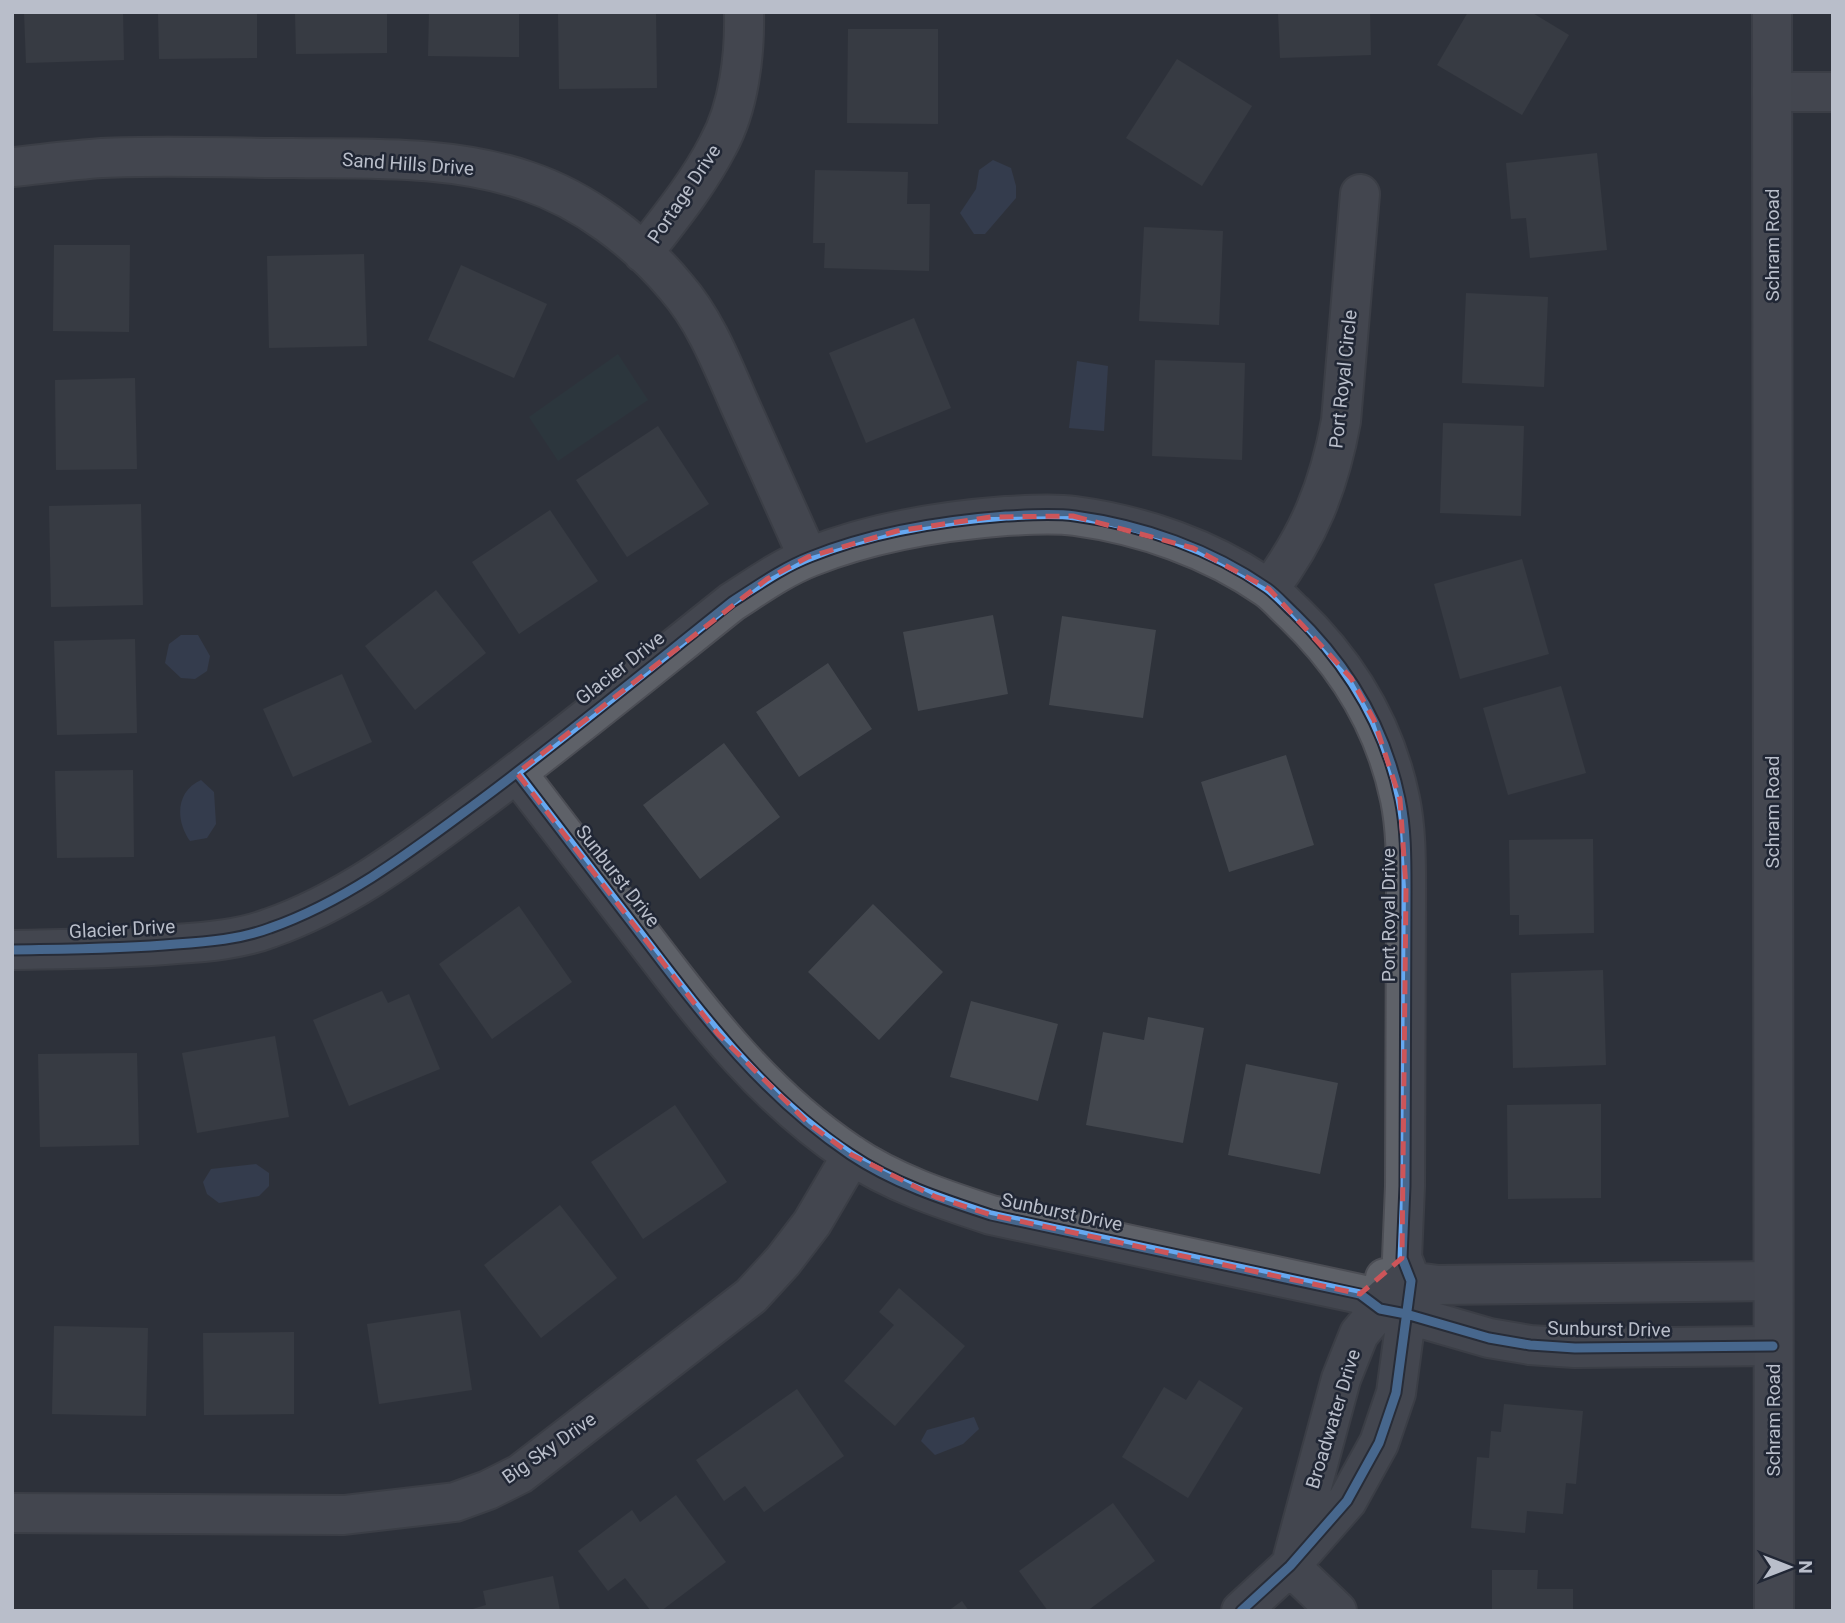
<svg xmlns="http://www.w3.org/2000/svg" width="1845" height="1623" font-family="Roboto,sans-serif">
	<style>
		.green { fill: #2b3c41 }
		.water { fill: #3d4964 }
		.building { fill: #43474e }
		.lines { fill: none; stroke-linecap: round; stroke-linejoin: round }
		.minor-casing { stroke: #4c4e55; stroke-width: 42 }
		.major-casing { stroke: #4c4f57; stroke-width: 42 }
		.minor { stroke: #5e6168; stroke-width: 38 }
		.major { stroke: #60636a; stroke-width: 38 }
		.cycleway-casing { stroke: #212735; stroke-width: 13 }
		.cycleway { stroke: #66a8f1; stroke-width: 9 }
		.marked { fill: none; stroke: #cd5559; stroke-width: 5; stroke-dasharray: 14 9; stroke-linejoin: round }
		.labels { text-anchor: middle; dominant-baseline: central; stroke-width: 5; stroke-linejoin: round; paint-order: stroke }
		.street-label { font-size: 19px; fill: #b9beca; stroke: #212735 }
	</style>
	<rect width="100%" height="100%" fill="#2e323a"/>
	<path class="green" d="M618,354L648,400L558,461L529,417Z"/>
	<path class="water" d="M993,160L1011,168L1016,186V198L985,234H974L960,213L976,189L979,170Z
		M1077,361L1108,366L1104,431L1069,428Z
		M181,635H198L210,656L207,671L195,679L181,678L165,663L169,644Z
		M201,780L214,792L216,824L207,838L190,841C175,820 176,791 201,780Z
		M256,1164L269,1173V1186L259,1196L219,1203L207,1194L203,1182L211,1169Z
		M974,1417L979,1429L963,1444L935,1455L921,1441L927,1430Z"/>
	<path class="building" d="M24,12H123L124,60L26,63Z
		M158,12H257V58L159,59Z
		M295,12H387V53L296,54Z
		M429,12H519V57L428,56Z
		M558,12H656L657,88L559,89Z
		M1278,12H1370L1371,55L1280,58Z
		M1468,12H1531L1569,35L1522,115L1437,65Z
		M848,29H938V124L847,123Z
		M1177,59L1252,106L1202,186L1126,138Z
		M1597,153L1607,250L1530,258L1526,218L1511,219L1506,163Z
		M815,170L908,172L907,204H930L929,271L824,268L825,243H813Z
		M1144,227L1223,231L1219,325L1139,321Z
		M54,245H130L129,332L53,331Z
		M364,254L367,346L269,348L267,256Z
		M461,265L547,304L514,378L428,340Z
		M1466,293L1548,297L1544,387L1462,383Z
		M914,318L951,408L866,443L829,353Z
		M1155,360L1245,363L1242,460L1152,456Z
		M135,378L137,469L56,470L55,380Z
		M1443,423L1524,426L1521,516L1440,513Z
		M658,426L709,504L627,557L576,480Z
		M141,504L143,605L51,607L49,506Z
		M550,510L598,581L519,634L472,562Z
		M1522,559L1549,654L1460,679L1434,584Z
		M436,590L486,653L415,710L365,646Z
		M993,615L1008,694L918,711L903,632Z
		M1062,616L1156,630L1143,718L1049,705Z
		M135,639L137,733L57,735L54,641Z
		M828,663L872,729L799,777L756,712Z
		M342,674L372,742L293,777L263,709Z
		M1561,686L1586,773L1508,795L1483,708Z
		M724,743L780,817L700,879L643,805Z
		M1286,755L1314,845L1229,872L1201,782Z
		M133,770L134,857L57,858L55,771Z
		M1593,839L1594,933L1519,935V915H1510L1509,840Z
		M873,904L943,972L879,1040L808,972Z
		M519,906L572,982L492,1039L439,964Z
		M1603,970L1606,1065L1513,1068L1511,973Z
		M382,991L388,1003L409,994L440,1069L349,1106L313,1020Z
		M971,1001L1058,1024L1038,1101L950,1077Z
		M1148,1017L1204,1028L1183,1143L1086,1125L1103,1032L1144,1040Z
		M275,1036L289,1117L197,1133L182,1053Z
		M137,1053L139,1145L40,1147L38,1054Z
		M1246,1064L1338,1083L1320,1174L1228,1155Z
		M1601,1104V1198L1508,1199L1507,1105Z
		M675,1105L727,1182L643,1239L591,1162Z
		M560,1205L617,1278L541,1338L484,1265Z
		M899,1288L965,1346L895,1426L844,1381L894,1325L879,1312Z
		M460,1310L472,1390L379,1404L367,1324Z
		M54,1326L148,1328L146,1416L52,1414Z
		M294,1332V1414L204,1415L203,1333Z
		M1199,1380L1243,1408L1188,1498L1122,1457L1164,1387L1186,1400Z
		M797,1389L844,1456L764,1512L745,1486L724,1501L696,1460Z
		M1504,1404L1583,1411L1576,1484L1566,1483L1563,1514L1527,1511L1525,1533L1471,1528L1477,1457L1489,1458L1491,1431L1501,1432Z
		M676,1495L726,1562L661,1611H651L625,1578L608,1591L578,1551L632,1510L640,1522Z
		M1113,1503L1155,1561L1087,1611H1048L1019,1571Z
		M1492,1570H1538L1537,1589H1573V1611H1492Z
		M553,1576L560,1611H466L486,1605L483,1591Z
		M962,1601L969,1611H948Z"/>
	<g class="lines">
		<g class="minor-casing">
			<path id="minor" d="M1772,92H1833
				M12,167C42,164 72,160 102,158C165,155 229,158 292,158C370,159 452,155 527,181C584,200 638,241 676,287C705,320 722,364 739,403C762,454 785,506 808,557
				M643,253C670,218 698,184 718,145C739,107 745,55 744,12
				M1269,589C1309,536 1329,486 1341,421L1360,194
				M517,773C560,829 603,885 646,941C707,1021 765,1097 850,1154C893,1183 942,1199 991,1215L1360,1294L1380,1309L1406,1314L1489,1338L1530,1345L1575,1348L1773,1346
				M12,950C67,949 122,949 176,944C208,942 241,939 270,928C347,901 413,850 478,802C564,738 648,669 732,602C757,586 782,568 810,557C872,532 940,521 1006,516C1029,515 1052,513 1075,516C1142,525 1211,549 1267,588C1277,595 1285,605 1294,613C1347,664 1385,726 1400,799C1406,828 1406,858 1406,888L1405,1186L1402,1258L1411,1281L1396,1393L1379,1443L1347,1501L1290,1566L1241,1611
				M1385,1278L1438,1285L1772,1281
				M12,1513L344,1515L455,1502L488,1490L520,1474L751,1296L783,1261L812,1223L852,1155
				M1293,1557L1341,1379L1359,1334L1380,1309L1383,1284
				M1290,1566L1337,1611"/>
		</g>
		<g class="major-casing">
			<path id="major" d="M1772,12L1774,1611"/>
		</g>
		<use href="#minor" class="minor"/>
		<use href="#major" class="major"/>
		<g class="cycleway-casing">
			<path id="cycleway" d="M517,773C560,829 603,885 646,941C707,1021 765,1097 850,1154C893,1183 942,1199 991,1215L1360,1294L1380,1309L1406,1314L1489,1338L1530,1345L1575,1348L1773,1346
				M12,950C67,949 122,949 176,944C208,942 241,939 270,928C347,901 413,850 478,802C564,738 648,669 732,602C757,586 782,568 810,557C872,532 940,521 1006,516C1029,515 1052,513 1075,516C1142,525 1211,549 1267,588C1277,595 1285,605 1294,613C1347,664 1385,726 1400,799C1406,828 1406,858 1406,888L1405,1186L1402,1258L1411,1281L1396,1393L1379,1443L1347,1501L1290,1566L1241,1611"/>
		</g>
		<use href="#cycleway" class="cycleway"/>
	</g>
	<path d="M0 0H1845V1623H0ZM1073,516L1193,548L1269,589L1351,678L1374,720L1400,799L1406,888L1402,1258L1360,1294L991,1215L936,1197L852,1155L809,1124L718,1034L517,773L767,579L808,557L897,531L991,517Z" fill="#2e323a" fill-opacity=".55" fill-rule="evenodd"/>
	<path class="marked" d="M1073,516L1193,548L1269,589L1351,678L1374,720L1400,799L1406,888L1402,1258L1360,1294L991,1215L936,1197L852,1155L809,1124L718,1034L517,773L767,579L808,557L897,531L991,517Z"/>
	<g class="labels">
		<g class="street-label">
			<text transform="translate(408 164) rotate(4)">Sand Hills Drive</text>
			<text transform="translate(684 194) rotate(-56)">Portage Drive</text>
			<text transform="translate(1772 245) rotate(-90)">Schram Road</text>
			<text transform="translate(1343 379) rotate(-84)">Port Royal Circle</text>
			<text transform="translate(620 668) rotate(-38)">Glacier Drive</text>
			<text transform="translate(1772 812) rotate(-90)">Schram Road</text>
			<text transform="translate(618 876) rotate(52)">Sunburst Drive</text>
			<text transform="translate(1388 915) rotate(-90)">Port Royal Drive</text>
			<text transform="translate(122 929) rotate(-3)">Glacier Drive</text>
			<text transform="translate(1062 1212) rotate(12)">Sunburst Drive</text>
			<text transform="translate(1609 1329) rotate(1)">Sunburst Drive</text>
			<text transform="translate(1333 1419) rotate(-73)">Broadwater Drive</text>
			<text transform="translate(1773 1420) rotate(-90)">Schram Road</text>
			<text transform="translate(549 1448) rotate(-35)">Big Sky Drive</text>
		</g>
	</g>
	<rect width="1845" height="1623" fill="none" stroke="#b9beca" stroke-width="28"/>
	<g transform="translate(1789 1567) rotate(90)" stroke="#212735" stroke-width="5" paint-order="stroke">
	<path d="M0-5L12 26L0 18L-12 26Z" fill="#b9beca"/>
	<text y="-10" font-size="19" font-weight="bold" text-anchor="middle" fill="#b9beca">N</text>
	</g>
</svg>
